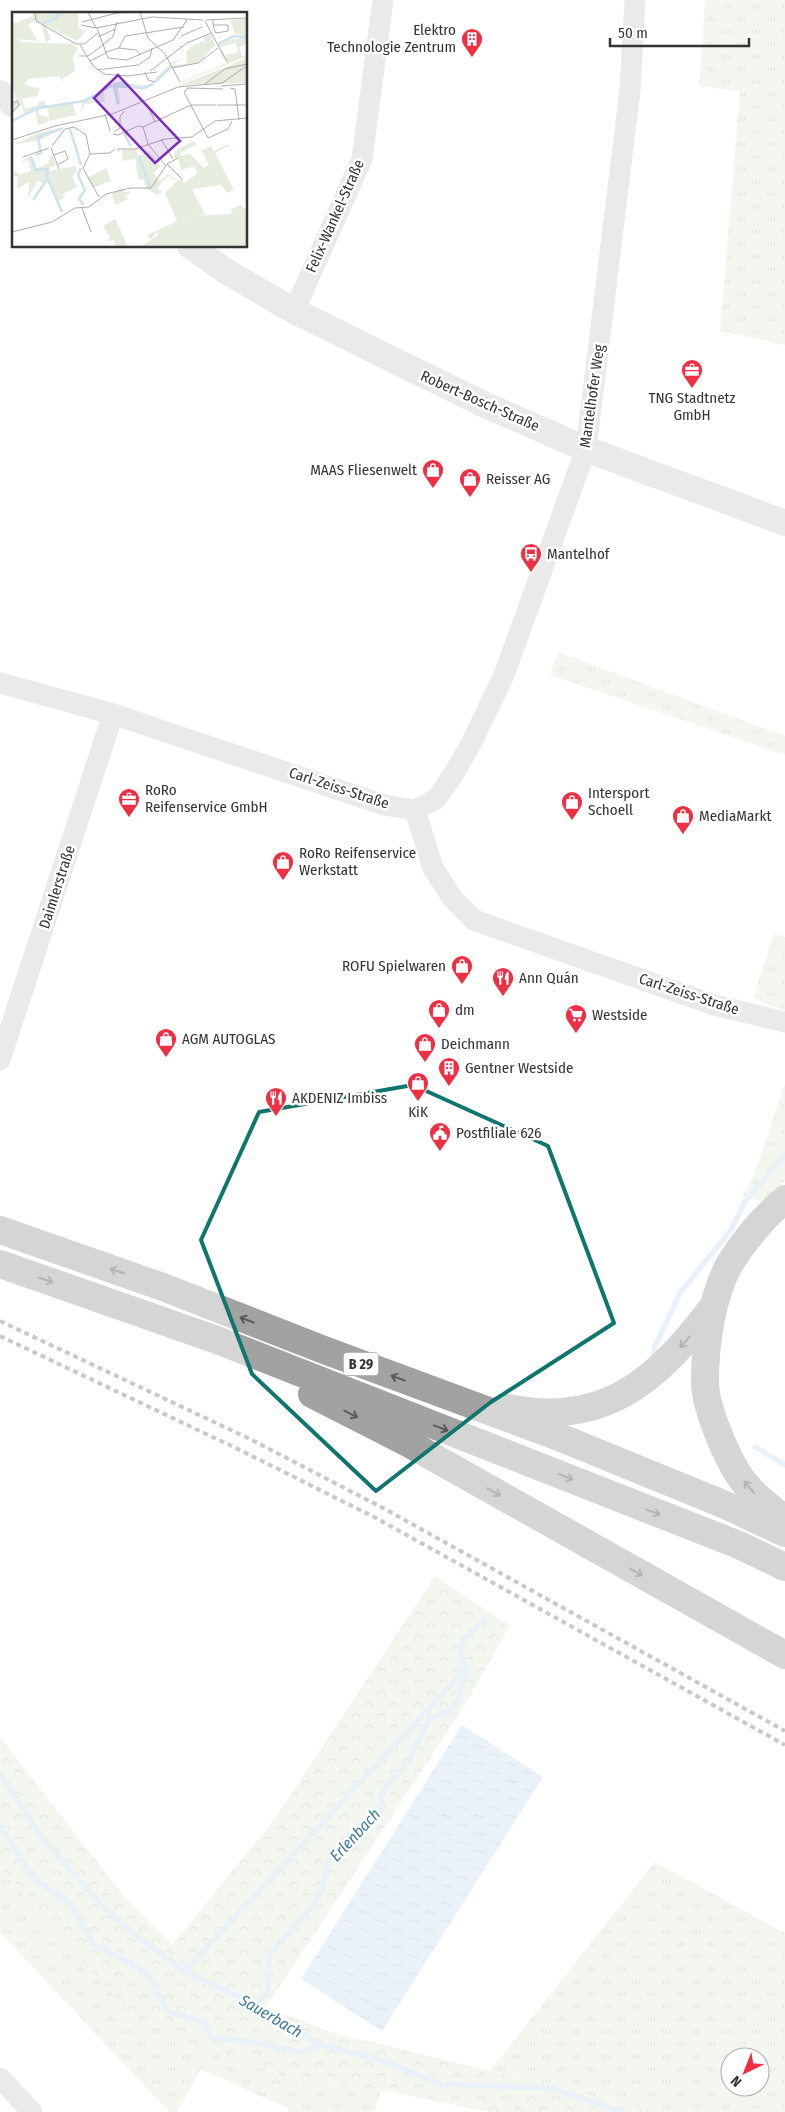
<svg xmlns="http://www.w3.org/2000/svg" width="785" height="2112" font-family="'Fira Sans Condensed',sans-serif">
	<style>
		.grass { fill: url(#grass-tufts); fill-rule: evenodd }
		.forest { fill: url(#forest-crowns) }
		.water { fill: url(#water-ripples) }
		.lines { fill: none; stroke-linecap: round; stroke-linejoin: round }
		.stream { stroke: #cde3ef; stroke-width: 5.5 }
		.minor { stroke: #d0d0d0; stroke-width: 21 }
		.tertiary { stroke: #d0d0d0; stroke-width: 26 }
		.trunk { stroke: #a2a2a2; stroke-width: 28 }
		.rail { stroke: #888; stroke-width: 4; stroke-dasharray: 5 4; stroke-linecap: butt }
		.oneway { stroke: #5a5a5a }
		.marked { fill: none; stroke: #0f766e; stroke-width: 4; stroke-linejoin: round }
		.labels { text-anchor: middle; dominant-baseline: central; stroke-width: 5; stroke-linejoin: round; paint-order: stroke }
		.shield { fill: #fff; stroke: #707070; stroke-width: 1 }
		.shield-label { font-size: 14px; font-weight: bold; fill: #333 }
		.poi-label { font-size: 15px; fill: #333; stroke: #fff; text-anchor: start }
		.street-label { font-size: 15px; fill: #333; stroke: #fff }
		.water-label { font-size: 16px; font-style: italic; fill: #3a799b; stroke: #fff }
		.inset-river { fill: none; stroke: #cde3ef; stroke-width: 2.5 }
		.inset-road { fill: none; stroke: #adadad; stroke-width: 1 }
		.view { fill: #7b2cbf; fill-opacity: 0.15; stroke: #7b2cbf; stroke-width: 2.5 }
		.inset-edge { fill: none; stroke: #333; stroke-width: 2.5 }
	</style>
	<defs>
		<pattern id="grass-tufts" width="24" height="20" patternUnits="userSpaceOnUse" patternTransform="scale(1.25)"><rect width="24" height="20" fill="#e6ecde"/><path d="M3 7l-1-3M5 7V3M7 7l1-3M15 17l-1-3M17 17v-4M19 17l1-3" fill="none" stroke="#c6cbbf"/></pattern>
		<pattern id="forest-crowns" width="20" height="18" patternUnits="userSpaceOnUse" patternTransform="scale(1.25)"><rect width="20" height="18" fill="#e6ecde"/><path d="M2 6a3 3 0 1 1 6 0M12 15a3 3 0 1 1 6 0" fill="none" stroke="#c6cbbf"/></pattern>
		<pattern id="water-ripples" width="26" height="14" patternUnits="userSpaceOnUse" patternTransform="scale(1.25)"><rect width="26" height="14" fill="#cde3ef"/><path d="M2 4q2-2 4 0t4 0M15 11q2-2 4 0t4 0" fill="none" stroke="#b0c3cd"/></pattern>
	</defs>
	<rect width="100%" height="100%" fill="#fff"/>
	<path class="grass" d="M705,0H785V345L720,331L740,91L699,86Z
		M558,652L785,736V755L550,675Z
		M774,934L785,937V1011L753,998Z
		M785,1084V1181L761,1201L742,1196L753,1178Z
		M655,1862L785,1933V2112H660L490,2071ZM730,2057H760V2087H730Z
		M0,1867L46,1923L297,2081L381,2090L375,2112H289V2109L201,2069L177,2112H169L0,1932Z"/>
	<path class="forest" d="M435,1576L510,1626L462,1710L266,2007L334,2033L659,2112H489L381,2090L297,2081L142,2026L46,1923L0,1867V1737L122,1894L172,1945L274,1820Z"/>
	<path class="water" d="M462,1725L543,1777L382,2031L301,1979Z"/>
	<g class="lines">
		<path class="stream" d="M652,1361L655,1346L680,1293L731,1230L744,1203L785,1155
			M755,1447L785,1465
			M0,1773L43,1839L106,1910L141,1939L185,1971L252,2003L321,2045L378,2059L441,2084L551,2088L622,2112
			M0,1826L33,1878L71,1904L93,1944L146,1972L169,2012L205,2022L211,2038L241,2040L301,2052L321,2045
			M185,1971L464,1671
			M252,2003L261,2000L268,1993L269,1955L313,1906L322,1889L329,1861L358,1827L382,1810L381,1797L386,1787L408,1762L428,1721L439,1714L450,1712L459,1699L466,1669L460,1652L464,1638L484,1621"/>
		<path class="minor" d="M294,311L362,159L383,0
			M0,683L113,714L384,805L415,810
			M415,810L436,799L451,778L471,744L504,675L586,449L630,90L635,0
			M415,810L433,868L453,899L474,920L714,1005L785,1022
			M0,1060L113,714
			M0,2078L32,2112"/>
		<path class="tertiary" d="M0,93L14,105
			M190,246L224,270L294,311L483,404L586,449L785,523"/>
		<path class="trunk" d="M785,1199C763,1218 744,1240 729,1265C712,1297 705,1343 705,1380C704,1406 730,1468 748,1487C758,1499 773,1509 785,1520
			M0,1230L163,1287L324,1350L559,1437L723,1504L785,1533
			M0,1264L217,1340L739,1545L785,1567
			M312,1394L408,1443L785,1655
			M508,1408C603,1428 658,1380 711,1309"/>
		<path class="rail" d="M0,1321L250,1439L383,1508L785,1731
			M0,1336L242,1451L376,1518L785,1745"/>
	</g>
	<defs><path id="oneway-shaft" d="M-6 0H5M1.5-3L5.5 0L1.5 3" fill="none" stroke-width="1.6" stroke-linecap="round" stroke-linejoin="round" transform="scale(1.25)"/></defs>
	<g class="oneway">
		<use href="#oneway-shaft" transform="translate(117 1271) rotate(-161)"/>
		<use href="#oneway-shaft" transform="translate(46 1280) rotate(19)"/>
		<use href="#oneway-shaft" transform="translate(247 1320) rotate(-159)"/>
		<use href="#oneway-shaft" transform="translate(685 1342) rotate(132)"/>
		<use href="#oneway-shaft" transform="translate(398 1378) rotate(-160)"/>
		<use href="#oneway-shaft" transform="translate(351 1414) rotate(27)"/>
		<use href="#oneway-shaft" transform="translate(441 1428) rotate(21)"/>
		<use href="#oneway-shaft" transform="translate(566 1477) rotate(22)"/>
		<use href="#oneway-shaft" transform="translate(749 1487) rotate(-131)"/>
		<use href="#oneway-shaft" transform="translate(494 1492) rotate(29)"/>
		<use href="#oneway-shaft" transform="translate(653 1512) rotate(21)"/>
		<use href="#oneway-shaft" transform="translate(636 1572) rotate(29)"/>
	</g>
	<path d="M0 0H785V2112H0ZM413,1085L548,1146L614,1323L491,1402L376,1491L252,1374L201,1240L259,1112Z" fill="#fff" fill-opacity=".55" fill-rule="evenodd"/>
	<path class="marked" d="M413,1085L548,1146L614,1323L491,1402L376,1491L252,1374L201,1240L259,1112Z"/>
	<defs>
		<g id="building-pin" transform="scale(1.125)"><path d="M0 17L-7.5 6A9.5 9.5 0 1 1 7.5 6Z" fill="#ef2f44" stroke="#fff"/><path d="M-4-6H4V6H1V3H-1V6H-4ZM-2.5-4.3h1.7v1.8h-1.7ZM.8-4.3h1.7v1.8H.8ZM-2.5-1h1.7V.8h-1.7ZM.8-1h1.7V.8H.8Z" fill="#fff"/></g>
		<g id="office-pin" transform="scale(1.125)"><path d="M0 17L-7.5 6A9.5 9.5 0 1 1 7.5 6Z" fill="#ef2f44" stroke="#fff"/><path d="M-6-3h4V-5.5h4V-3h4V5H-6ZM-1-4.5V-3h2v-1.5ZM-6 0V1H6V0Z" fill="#fff"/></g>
		<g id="shop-pin" transform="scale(1.125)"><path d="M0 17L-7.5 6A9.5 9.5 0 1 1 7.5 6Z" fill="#ef2f44" stroke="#fff"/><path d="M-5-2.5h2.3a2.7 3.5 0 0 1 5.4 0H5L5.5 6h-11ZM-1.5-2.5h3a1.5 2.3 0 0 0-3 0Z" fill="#fff"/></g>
		<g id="bus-pin" transform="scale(1.125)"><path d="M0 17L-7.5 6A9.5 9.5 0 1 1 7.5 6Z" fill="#ef2f44" stroke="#fff"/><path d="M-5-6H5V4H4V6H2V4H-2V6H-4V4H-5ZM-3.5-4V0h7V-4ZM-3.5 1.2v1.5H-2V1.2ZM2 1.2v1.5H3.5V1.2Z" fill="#fff"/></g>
		<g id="restaurant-pin" transform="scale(1.125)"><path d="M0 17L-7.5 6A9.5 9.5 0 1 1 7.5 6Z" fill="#ef2f44" stroke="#fff"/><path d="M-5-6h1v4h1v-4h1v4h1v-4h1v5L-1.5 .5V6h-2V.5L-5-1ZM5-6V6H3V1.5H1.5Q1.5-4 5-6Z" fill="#fff"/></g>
		<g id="supermarket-pin" transform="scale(1.125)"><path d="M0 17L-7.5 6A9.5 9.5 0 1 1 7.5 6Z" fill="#ef2f44" stroke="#fff"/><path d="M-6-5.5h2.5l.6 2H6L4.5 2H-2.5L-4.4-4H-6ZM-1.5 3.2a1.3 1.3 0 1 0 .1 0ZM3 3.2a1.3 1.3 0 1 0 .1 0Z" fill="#fff"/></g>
		<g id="civic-pin" transform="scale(1.125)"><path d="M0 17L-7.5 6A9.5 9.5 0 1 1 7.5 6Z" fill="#ef2f44" stroke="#fff"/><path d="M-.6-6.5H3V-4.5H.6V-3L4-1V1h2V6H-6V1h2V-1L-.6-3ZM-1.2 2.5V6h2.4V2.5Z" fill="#fff"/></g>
	</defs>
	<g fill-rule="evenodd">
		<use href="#building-pin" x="472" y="39"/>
		<use href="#office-pin" x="692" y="370"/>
		<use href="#shop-pin" x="433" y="470"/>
		<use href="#shop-pin" x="470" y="479"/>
		<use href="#bus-pin" x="531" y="554"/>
		<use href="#office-pin" x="129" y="799"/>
		<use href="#shop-pin" x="572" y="802"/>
		<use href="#shop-pin" x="683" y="816"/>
		<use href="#shop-pin" x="283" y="862"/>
		<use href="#shop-pin" x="462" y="966"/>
		<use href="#restaurant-pin" x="503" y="978"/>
		<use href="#shop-pin" x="439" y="1010"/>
		<use href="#supermarket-pin" x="576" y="1015"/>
		<use href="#shop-pin" x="166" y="1039"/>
		<use href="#shop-pin" x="425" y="1044"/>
		<use href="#building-pin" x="449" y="1068"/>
		<use href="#shop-pin" x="418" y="1083"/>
		<use href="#restaurant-pin" x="276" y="1098"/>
		<use href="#civic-pin" x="440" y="1133"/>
	</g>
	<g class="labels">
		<rect class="shield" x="343.5" y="1352.5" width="35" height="23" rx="4"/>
		<g class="shield-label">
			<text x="361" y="1364">B 29</text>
		</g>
		<g class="poi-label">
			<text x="456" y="30" text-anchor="end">Elektro<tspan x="456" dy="17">Technologie Zentrum</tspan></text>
			<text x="692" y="398" text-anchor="middle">TNG Stadtnetz<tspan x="692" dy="17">GmbH</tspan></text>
			<text x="417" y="470" text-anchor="end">MAAS Fliesenwelt</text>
			<text x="486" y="479">Reisser AG</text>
			<text x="547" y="554">Mantelhof</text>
			<text x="145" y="790">RoRo<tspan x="145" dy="17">Reifenservice GmbH</tspan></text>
			<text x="588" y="793">Intersport<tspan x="588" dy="17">Schoell</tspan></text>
			<text x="699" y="816">MediaMarkt</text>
			<text x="299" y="853">RoRo Reifenservice<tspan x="299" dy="17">Werkstatt</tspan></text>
			<text x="446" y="966" text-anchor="end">ROFU Spielwaren</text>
			<text x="519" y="978">Ann Quán</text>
			<text x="455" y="1010">dm</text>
			<text x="592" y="1015">Westside</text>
			<text x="182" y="1039">AGM AUTOGLAS</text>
			<text x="441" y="1044">Deichmann</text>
			<text x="465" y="1068">Gentner Westside</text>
			<text x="292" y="1098">AKDENIZ Imbiss</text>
			<text x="418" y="1112" text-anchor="middle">KiK</text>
			<text x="456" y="1133">Postfiliale 626</text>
		</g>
		<g class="street-label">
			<text transform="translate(335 216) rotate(-66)">Felix-Wankel-Straße</text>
			<text transform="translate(592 396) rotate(-82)">Mantelhofer Weg</text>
			<text transform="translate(480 401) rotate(24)">Robert-Bosch-Straße</text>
			<text transform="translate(339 788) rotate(18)">Carl-Zeiss-Straße</text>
			<text transform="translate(57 887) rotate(-72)">Daimlerstraße</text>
			<text transform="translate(689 994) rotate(18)">Carl-Zeiss-Straße</text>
		</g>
		<g class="water-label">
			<text transform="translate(355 1835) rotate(-47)">Erlenbach</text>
			<text transform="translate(271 2016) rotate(30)">Sauerbach</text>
		</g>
	</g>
	<g transform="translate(12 12)">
		<rect width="235" height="235" fill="#fff"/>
		<path d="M20,0H66V16L74,19L65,29L33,13L39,27L34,30L29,12L23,8L16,13L26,29L1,27L0,12L21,4ZM235,7V25L223,22L218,8ZM220,27H235V32L227,35L230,44H235L173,69L168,70L215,51L205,33ZM224,31L226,40L213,43L207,35ZM235,45V71L167,73L217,54ZM0,70L6,75L11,70L19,75L28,76L25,84L10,87L13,97L26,93L27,89H33L34,96L27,98V103L36,105V110L26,113L23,98L0,110L12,101L10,93L0,100V92L4,89ZM92,78L93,90L73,92L68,101L70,91ZM61,92L64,103L37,109L36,94ZM181,129L185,132L168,141L169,144L178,142L192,156L197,153L188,135L191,138L199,134L202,139L216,132L219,138L225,136L224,131L225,136L219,139L216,134L203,141L222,178L215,181L209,173L180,177L193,203L180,204L146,219L138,228L135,224L139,221L165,209L153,181L166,168L170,167L172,171L185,162L183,154L169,158L166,146H162L163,139ZM123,137L127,144L136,139L146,149L148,155L141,161L148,169L156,162L161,166L165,164L161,168L157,164L151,169L145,177L150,180L145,183L135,177L131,167L127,168L123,147L111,149L110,138ZM39,141L44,153L36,156L37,159L63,154L65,159L60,164L65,175L51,182L52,186L46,189L36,167L32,171L25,169L16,186L18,166L34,161L22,160L6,165L1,164L3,158L7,163L19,159L16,148L8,150L22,142L19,146L23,157L37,151ZM109,176L113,180L118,179V182L114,183L116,187L103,193L100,182ZM103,207L112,226L115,235H104L102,228L96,229L98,225L91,214Z" fill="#e6ecde" fill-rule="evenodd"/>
		<path d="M0,24L10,30L60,32L66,36L61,45L63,59L50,67L52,72L47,64L18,67L6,75L0,70ZM203,33L186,51L158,56L143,71L135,76L106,73L108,92L105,93L101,74L65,92L104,70L137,74L159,51L174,45L159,53L176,52ZM53,115L28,128L0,133L26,121ZM31,156L34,161L18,166L19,169L5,177L6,165ZM228,193L235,198V235H129L146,223V219L180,204L219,202L220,197Z" fill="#e6ecde"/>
		<path d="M198,22L203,33L190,47L175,53L174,40L180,34L190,29L193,32L191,25ZM94,156L99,169L81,176L75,166Z" fill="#e6ecde"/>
		<path class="inset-river" d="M31,11L44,6L48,0M206,32L222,24L235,26M144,69L159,55M99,74L108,71L120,74M102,75L106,92M0,109L26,96L72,89L98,74L132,76L141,72M58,117L69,153M112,121L119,135M24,143L29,141L26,125L51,116M127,144L138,175M19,145L24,158L36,157L35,165L50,200M69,156L66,163L73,178L67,187L72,193M21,188L36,166"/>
		<path class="inset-road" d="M23,0L24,9L64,32H72L86,21M76,0L84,16M128,0L136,26L153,42L168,70M194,8L235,6M201,8V10L202,17L204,21L216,19V13H202M193,9L215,50M70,10L105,1L128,0M69,13L84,16L140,5L191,8M85,16L96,46L115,48L161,28L175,8M169,24L190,15M86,25L103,17M68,33L81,54L92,62L116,64L145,60M90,33L101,25L105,10M107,36L113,24L172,15M94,40L107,36L124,38L128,42M67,44H76L91,33M78,49L94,41M160,56L186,51L206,36M85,58L126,53L138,45L140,36M138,59L175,31L199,21M133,60L136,68L143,70M193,72L213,57L235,52M209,74L235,72M218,76L223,77L227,108M211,77L176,76L172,80L196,126L216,117L220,109M0,91L5,89L7,93L0,101M135,92L143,110M205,93H235M93,102L98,119M131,115L136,132L154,154M102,120L108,116V104L113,99M101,122L106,123L126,114L131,115L179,93H204M149,127L161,147M0,128L43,114L100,102L166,75L210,71L233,55M40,134L53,117L62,115L74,123L78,142M39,136L47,157M105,137H123L153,127L180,125L203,109L235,106M78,142L71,156L87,185M78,142L98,141L103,137M42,143L53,139L56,147L45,153M11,145L37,136M155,152L170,167M70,196L79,220M0,220L40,210L63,196L77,195L94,182L118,176H139L155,152L166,146"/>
		<path class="view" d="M106,63L168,129L143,151L82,86Z"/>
		<rect width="235" height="235" class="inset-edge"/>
	</g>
	<g transform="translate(745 2072) rotate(223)"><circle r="24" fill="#ffffff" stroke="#adadad"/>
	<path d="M0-4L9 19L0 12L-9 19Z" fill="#ef2f44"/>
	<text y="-8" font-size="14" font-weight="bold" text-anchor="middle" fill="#333333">N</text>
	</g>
	<path d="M610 38v8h139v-8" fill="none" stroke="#333333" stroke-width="2.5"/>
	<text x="618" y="38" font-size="15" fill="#333333" stroke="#ffffff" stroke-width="4" paint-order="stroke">50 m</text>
</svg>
